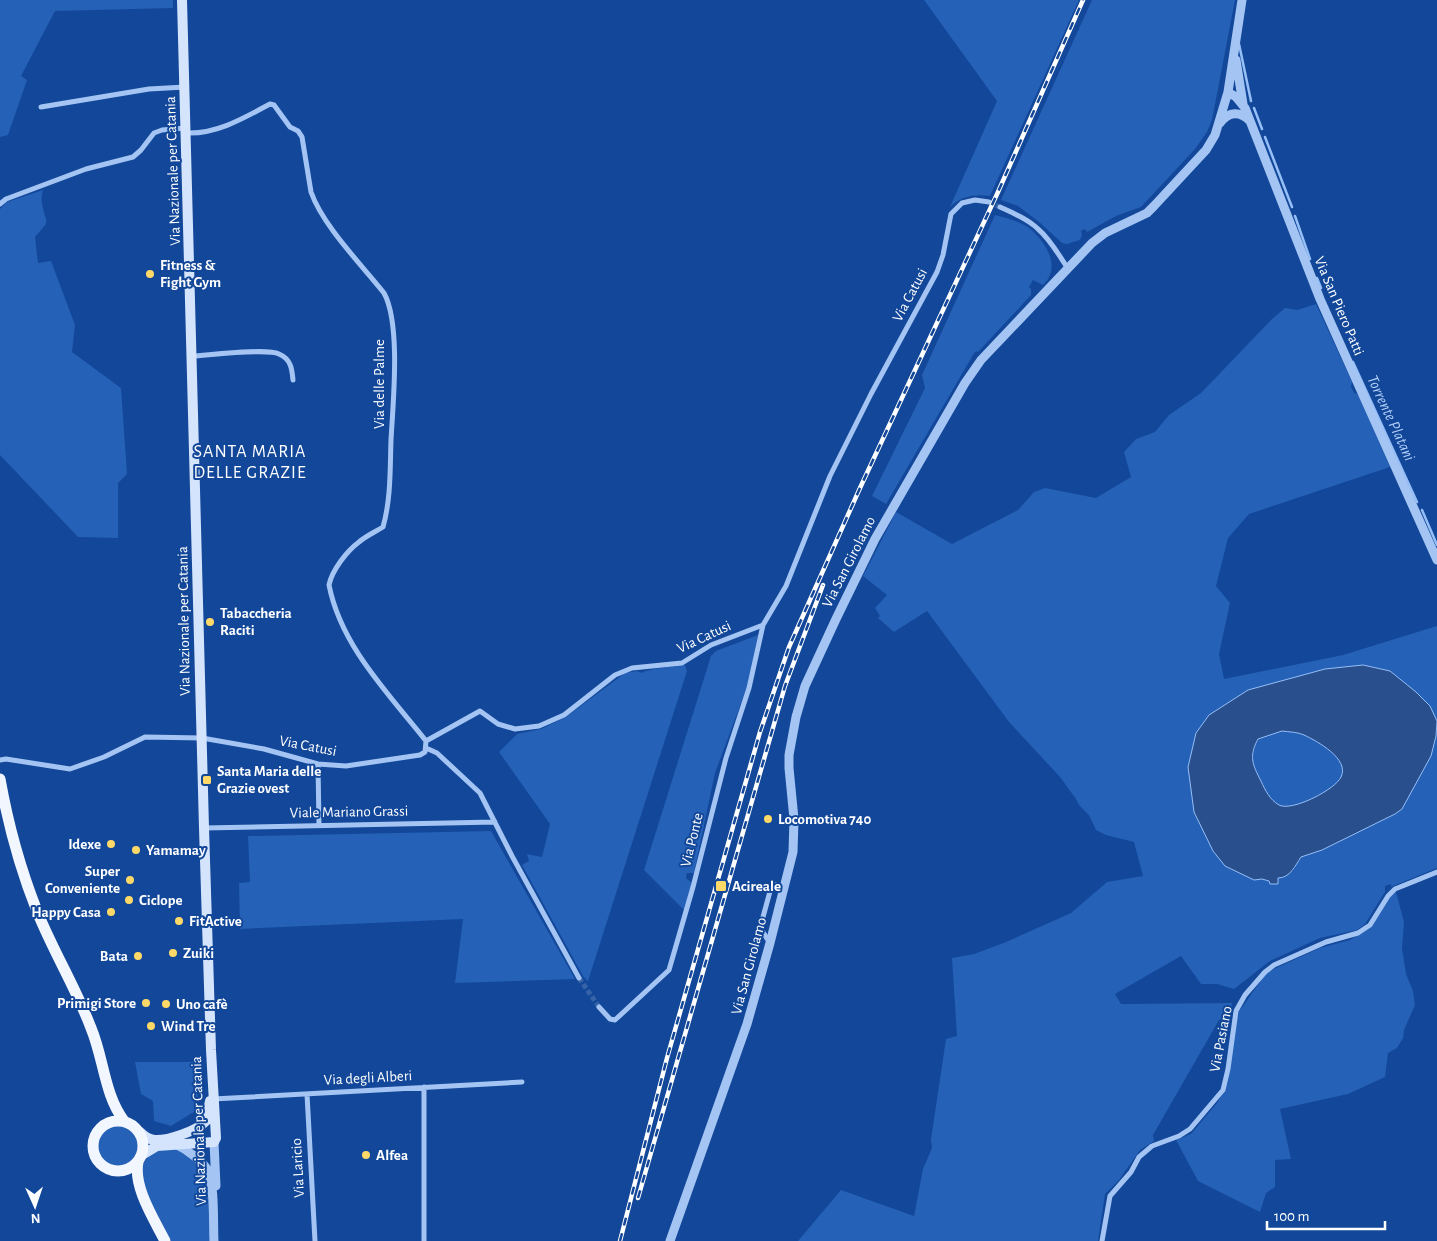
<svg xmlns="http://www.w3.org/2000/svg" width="1437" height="1241" font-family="'Alegreya Sans',sans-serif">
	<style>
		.green { fill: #2561b7 }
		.water { fill: #29508d; stroke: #96bff7; fill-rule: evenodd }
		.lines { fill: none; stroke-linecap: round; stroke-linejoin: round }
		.stream { stroke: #96bff7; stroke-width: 2.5 }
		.minor-tunnel { stroke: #3663a8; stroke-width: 5; stroke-dasharray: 5 2.5; stroke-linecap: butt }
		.minor { stroke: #a4c5f3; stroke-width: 5 }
		.tertiary { stroke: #a4c5f3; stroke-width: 9 }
		.secondary { stroke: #d4e4fd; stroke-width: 10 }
		.primary { stroke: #f1f6ff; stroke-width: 11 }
		.rail-casing { stroke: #fff; stroke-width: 4.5 }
		.rail { stroke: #124799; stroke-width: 2.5; stroke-dasharray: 8; stroke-linecap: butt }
		.poi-dot { fill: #ffd967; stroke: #124799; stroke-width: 2 }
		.labels { text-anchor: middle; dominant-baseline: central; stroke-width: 4; stroke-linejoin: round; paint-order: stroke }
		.street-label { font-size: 15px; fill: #fff; stroke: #124799 }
		.poi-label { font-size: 15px; font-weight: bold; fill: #fff; stroke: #124799; text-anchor: start }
		.water-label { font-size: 16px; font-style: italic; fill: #b1cffa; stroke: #124799 }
		.quarter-label { font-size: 18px; letter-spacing: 1px; fill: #fff; stroke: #124799 }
	</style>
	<rect width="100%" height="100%" fill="#124799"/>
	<path class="green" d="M0,0H173V8L55,11L21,76L27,80L8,135L0,137Z
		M924,0H1079L990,196C974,194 962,196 950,207L997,101Z
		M1092,0H1235L1212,120L1207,132L1195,149L1141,207L1116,216L1087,232L1085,229L1081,231L1082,235L1080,240L1067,244L1062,243L1039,222L1018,206L1001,200Z
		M43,190C42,194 41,199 42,203C45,225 53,217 35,237L38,263L51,261L75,325L72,352L121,388L127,474L118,483V538L78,537L0,455V209L7,202Z
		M995,215C1007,218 1019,221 1029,228C1046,242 1062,267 1043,285L1033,280L1029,287L1031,289V295L978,352L976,351L973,355L886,504L872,496L925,388L922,375Z
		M1316,304L1352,382L1351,387L1354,393L1358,394L1390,467L1249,514L1228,538L1216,586L1230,603L1219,654L1224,679L1343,655L1437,626V721L1430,706L1416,692L1390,671L1363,665L1248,690L1254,880L1262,879L1269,881L1278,878L1293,871L1301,857L1322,850L1395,814L1401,809L1431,756L1437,726V868L1391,887V884L1385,886V892L1365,924L1357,930L1320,938L1270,961L1234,989L1217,984H1201L1181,956L1115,994L1121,1004L1232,1003L1230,1020H1219L1153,1135L1154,1141L1140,1150L1119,1180L1105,1194L1098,1241H798L841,1190L914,1216L923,1169L932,1148L931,1139L946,1039L957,1036L952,958L974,954L1006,942L1071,913L1107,882L1143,876L1134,842L1106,835L1096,830L1089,815L1079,805L1076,799L1060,777L1009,722L927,611L894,632L878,618L880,616L875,608L887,595L863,576L896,512L952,544L1018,510L1034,492L1045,488L1096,498L1131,477L1124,452L1136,439L1155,432L1169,415L1201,393L1272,319L1285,308L1297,310Z
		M758,635L747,687L715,773L694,873H687L686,878L692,883L685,911L644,870L711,656L716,651Z
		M685,665L687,671L588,981L583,976L522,865L529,861L527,854L542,857L550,824L499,752L517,734L541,729L566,717L625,673L637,671L642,673C650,668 674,667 685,665Z
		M1282,731C1289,732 1298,732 1304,735C1317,741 1350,759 1341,777C1336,789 1292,812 1279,805C1270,800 1265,790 1261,781C1252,764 1249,756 1259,739Z
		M491,831L575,979L455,983L463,919L240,929L239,883L250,882L248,836Z
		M1396,892L1404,922L1402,948L1406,974L1413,991L1415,1005L1404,1030L1403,1038L1397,1048L1388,1053L1385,1077L1348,1094L1280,1109L1291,1159L1275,1160V1187L1266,1193L1260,1212L1198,1181L1176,1140L1191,1134L1217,1103L1225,1090L1238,1013L1267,972L1320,948L1350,940L1370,928L1390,897Z
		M135,1062H198L197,1110L171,1126L154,1121L153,1101L141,1094Z
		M96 1145a21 21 0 1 1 42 0a21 21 0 1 1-42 0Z
		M160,1149H176L190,1157L203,1170L208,1185L211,1241H171L146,1192L140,1168L150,1154Z"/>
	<path class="water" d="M1363,665L1390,671L1416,692L1430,706L1437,721L1436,736L1431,756L1402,809L1395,814L1322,850L1301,857C1295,866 1290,878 1278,878V884H1270L1269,881L1262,879L1254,880L1225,866L1213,851L1194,812L1188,767L1196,733L1209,715L1248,690L1325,669ZM1282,731C1289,732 1298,732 1304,735C1317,741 1350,759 1341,777C1336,789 1292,812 1279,805C1270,800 1265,790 1261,781C1252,764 1249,756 1258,739Z"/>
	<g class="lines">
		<path class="stream" d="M1239,44L1251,101
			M1254,108L1262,129
			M1265,137L1292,207
			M1295,216L1310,259
			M1317,278L1321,288
			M1353,362L1417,502
			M1422,510L1437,545"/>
		<path class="minor-tunnel" d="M989,202L1000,207
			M579,978L599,1007"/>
		<path class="minor" d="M41,107L149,89L185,87
			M187,133C217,134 244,118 270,104L274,105L290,127L298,131L302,137L311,192C323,226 361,264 384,293C401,324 393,403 391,440C390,469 391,499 383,527C375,532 366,536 359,542C347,551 332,570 329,585C341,646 388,693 426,741
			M0,204L6,199L86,169L133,157L141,150L154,133L162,130L186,128
			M1000,207C1013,213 1028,219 1038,229C1050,239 1058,254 1067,267
			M192,356C210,355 267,348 279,354C291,359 292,369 293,380
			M426,741L480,711L498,724L515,729L539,726L564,715L615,675L632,668L682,663L711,645L763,625L786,586L830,476L871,394L937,272L943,255L951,214L962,203L975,200L989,202
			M426,748L437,753L480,793L512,856L579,978
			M0,760L6,759L70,769L104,757L145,737L202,738L264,749L318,764L346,766L420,755L425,752L426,741
			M318,764L319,826
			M204,828L495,822
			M770,943L760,928L772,884L784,887
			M599,1007L610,1019L615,1020L669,970L693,887L726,758L749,688L763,625
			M424,1087V1241
			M307,1094L315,1241
			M213,1099L522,1082
			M1102,1241L1110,1196L1131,1172L1139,1157L1152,1146L1179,1136L1190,1129L1223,1090L1228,1069L1236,1011L1245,995L1265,972L1274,965L1326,942L1358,933L1370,925L1388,896L1395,889L1437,872"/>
		<path class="tertiary" d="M1236,60L1243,104
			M1228,92L1236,97L1245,108L1320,299L1437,560
			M1220,123C1229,111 1240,111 1250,121
			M214,1142L216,1186
			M175,1144C186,1149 203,1161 208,1171C215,1185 213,1224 214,1241
			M670,1241L747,1024L770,943L793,852L794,819L789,768V755L796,717L805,686L836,619L875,539L965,383L981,360L1092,243L1105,233L1147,213L1154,206L1206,150L1215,135L1228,92L1242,0"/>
		<path class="secondary" d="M182,0L204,828L211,1050L216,1138L214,1142
			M140,1132C144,1136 148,1139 154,1140C167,1141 197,1131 206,1121L210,1101
			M142,1155L157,1146L214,1142"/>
		<path class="primary" d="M0,779C8,824 20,868 37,911C53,951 76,988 91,1028C104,1059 104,1094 124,1121
			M93 1146a25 25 0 1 1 50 0a25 25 0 1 1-50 0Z
			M138,1162C133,1187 154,1219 165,1241"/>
		<g class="rail-casing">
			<path id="rail" d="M638,1198L785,686L823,585
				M620,1241L667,1058L760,732L789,647L860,488L998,192L1083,0"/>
		</g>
		<use href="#rail" class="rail"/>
	</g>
	<g class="poi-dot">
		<circle cx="150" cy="274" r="5"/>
		<circle cx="210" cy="622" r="5"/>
		<rect x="202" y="775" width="10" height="10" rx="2.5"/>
		<circle cx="768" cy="819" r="5"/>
		<circle cx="111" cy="844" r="5"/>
		<circle cx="136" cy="850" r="5"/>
		<circle cx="130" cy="880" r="5"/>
		<rect x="715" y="880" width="12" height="12" rx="2.5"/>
		<circle cx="129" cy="900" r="5"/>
		<circle cx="111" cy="912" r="5"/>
		<circle cx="179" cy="921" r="5"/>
		<circle cx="173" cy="953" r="5"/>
		<circle cx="138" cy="956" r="5"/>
		<circle cx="146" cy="1003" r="5"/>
		<circle cx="166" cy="1004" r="5"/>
		<circle cx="151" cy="1026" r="5"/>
		<circle cx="366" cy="1155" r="5"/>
	</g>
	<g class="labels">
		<g class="street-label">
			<text transform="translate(173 171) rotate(-92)">Via Nazionale per Catania</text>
			<text transform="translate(910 295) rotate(-62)">Via Catusi</text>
			<text transform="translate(1339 306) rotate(67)">Via San Piero Patti</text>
			<text transform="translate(379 384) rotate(-90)">Via delle Palme</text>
			<text transform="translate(849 562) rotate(-63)">Via San Girolamo</text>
			<text transform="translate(184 621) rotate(-91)">Via Nazionale per Catania</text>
			<text transform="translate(704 637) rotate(-25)">Via Catusi</text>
			<text transform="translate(308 746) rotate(11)">Via Catusi</text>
			<text transform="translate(349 812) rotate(-1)">Viale Mariano Grassi</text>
			<text transform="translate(692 840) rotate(-76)">Via Ponte</text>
			<text transform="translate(749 966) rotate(-75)">Via San Girolamo</text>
			<text transform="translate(1221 1039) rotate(-79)">Via Pasiano</text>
			<text transform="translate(368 1078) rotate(-3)">Via degli Alberi</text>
			<text transform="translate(199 1131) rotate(-92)">Via Nazionale per Catania</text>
			<text transform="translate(298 1168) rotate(-93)">Via Laricio</text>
		</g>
		<g class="poi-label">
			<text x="160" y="265">Fitness &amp;<tspan x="160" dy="17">Fight Gym</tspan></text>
			<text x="220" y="613">Tabaccheria<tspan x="220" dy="17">Raciti</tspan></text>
			<text x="217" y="771">Santa Maria delle<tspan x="217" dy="17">Grazie ovest</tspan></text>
			<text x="778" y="819">Locomotiva 740</text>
			<text x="101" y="844" text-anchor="end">Idexe</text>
			<text x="146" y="850">Yamamay</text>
			<text x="120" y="871" text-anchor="end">Super<tspan x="120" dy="17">Conveniente</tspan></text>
			<text x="732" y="886">Acireale</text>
			<text x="139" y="900">Ciclope</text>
			<text x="101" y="912" text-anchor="end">Happy Casa</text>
			<text x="189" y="921">FitActive</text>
			<text x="183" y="953">Zuiki</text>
			<text x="128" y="956" text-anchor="end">Bata</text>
			<text x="136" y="1003" text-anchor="end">Primigi Store</text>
			<text x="176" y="1004">Uno cafè</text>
			<text x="161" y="1026">Wind Tre</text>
			<text x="376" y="1155">Alfea</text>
		</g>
		<g class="water-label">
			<text transform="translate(1391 418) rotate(65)">Torrente Platani</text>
		</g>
		<g class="quarter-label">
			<text x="250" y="452">SANTA MARIA<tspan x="250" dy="21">DELLE GRAZIE</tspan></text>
		</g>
	</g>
	<g transform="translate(35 1206) rotate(177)" stroke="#124799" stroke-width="4" paint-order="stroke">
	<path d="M0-4L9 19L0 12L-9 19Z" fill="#ffffff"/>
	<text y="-8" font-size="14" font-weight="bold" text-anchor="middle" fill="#ffffff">N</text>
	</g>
	<path d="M1267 1221v8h118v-8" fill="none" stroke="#ffffff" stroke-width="2.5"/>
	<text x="1274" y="1221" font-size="15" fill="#ffffff" stroke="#124799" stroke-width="4" paint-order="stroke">100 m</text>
</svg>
